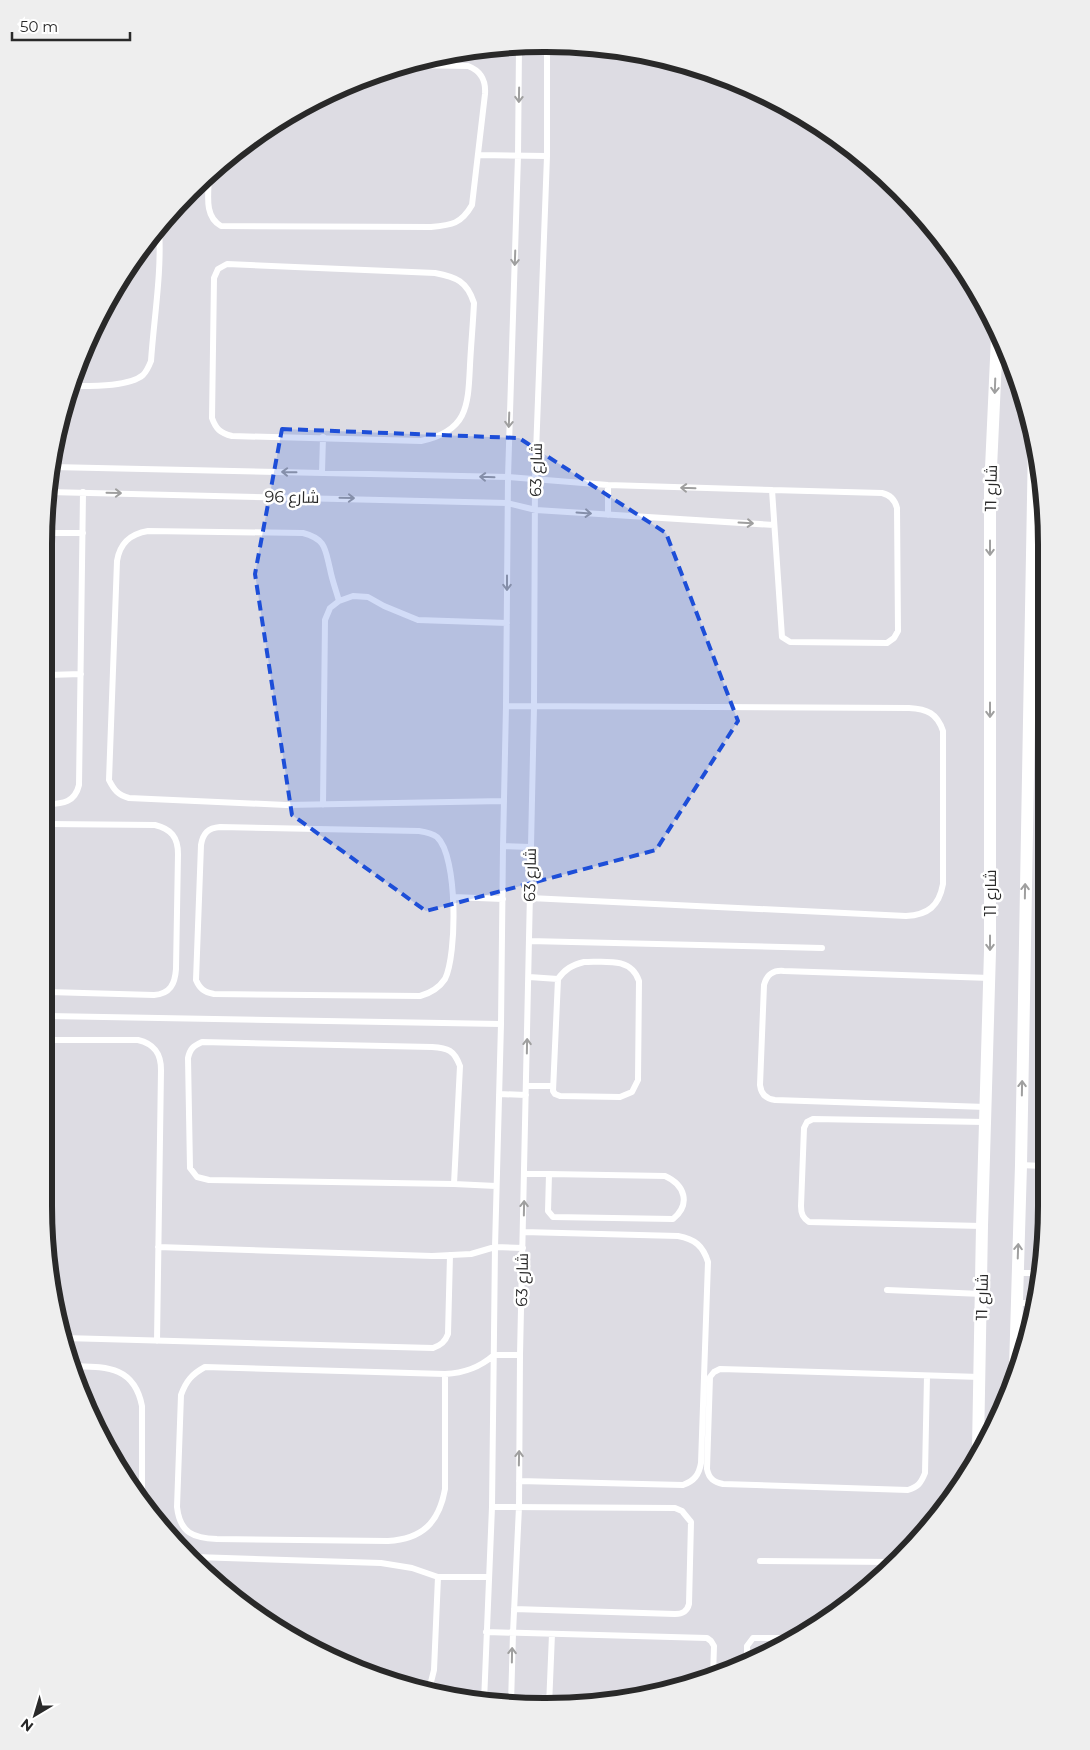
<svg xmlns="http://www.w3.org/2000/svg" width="1090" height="1750" font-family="Montserrat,Cairo,sans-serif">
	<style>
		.industrial { fill: #dddce3 }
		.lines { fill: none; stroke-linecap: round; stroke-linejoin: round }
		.service { stroke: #fff; stroke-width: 6 }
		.minor { stroke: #fff; stroke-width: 12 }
		.oneway { stroke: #9f9f9f }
		.marked { fill: #1d4ed8; fill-opacity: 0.2; stroke: #1d4ed8; stroke-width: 4; stroke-dasharray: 10 6; stroke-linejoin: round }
		.labels { text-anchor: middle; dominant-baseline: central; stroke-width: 5; stroke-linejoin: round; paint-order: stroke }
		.street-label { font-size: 16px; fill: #292929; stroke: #fff }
		.rim { fill: none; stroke: #292929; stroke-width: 6 }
	</style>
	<rect width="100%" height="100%" fill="#eae3db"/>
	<path class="industrial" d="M577,45L674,61L766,95L850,147L922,215L979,295L1029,415L1045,512L1042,1270L1008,1397L943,1510L899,1560L824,1622L706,1680L611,1702L545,1706L479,1702L384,1680L323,1654L240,1603L147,1510L96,1427L70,1366L48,1271V480L82,353L147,240L214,168L294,111L384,70L479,48Z"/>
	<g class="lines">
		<path class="service" d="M479,155L547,156
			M209,174C209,192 203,216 221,226L431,227C452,225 461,224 472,205L485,94C486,80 481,71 468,66L407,65
			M227,264L435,273C456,277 467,281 474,303C473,324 471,345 470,365C468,406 468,431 421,441L232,436C220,433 216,429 212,418L214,278L218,269Z
			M73,386C91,386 129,387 143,375C147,371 149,366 151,361C154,317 162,272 159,228
			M52,467L508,477L608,485L772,490
			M322,472L323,437
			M772,490L882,493C891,495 895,500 897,508L898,631L894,638L887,643L790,642L782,637Z
			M48,492L507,503L536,510L774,525
			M1032,498L1043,499
			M608,515V485
			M48,533H83
			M339,601C336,590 332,580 330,569C325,549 326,539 303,533L148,531C130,534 120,543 117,561L109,780C114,790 118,795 129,798L286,805L504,801
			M48,675L81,674
			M506,706L909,708C927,709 937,713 943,731V884C939,906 928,915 906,916L530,898
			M48,804C63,804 75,802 79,785L83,492
			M323,805L325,620L330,608L339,601L353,596L368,597L384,606L418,620L507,623
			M48,824L155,825C171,829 178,837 178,854L176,969C175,984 170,994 154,995L48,992
			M220,827L419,831C426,832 432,833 437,837C458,856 457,955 445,979C439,988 431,993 420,996L214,994C204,992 200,989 196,980L201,845C203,833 208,828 220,827Z
			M503,846L530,847
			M453,897L503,899
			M529,941L822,948
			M584,962C605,962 631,957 639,981L638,1080L632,1092L620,1097L560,1096L555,1094L553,1091L558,979C565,969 572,965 584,962Z
			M529,977L558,979
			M48,1016L501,1024
			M48,1040H138C155,1044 161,1054 161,1070L157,1341
			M526,1086H553
			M499,1094L526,1095
			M986,1107L775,1100C766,1099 761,1094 760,1085L764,985C767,974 773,970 784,971L990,978
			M1021,1165L1042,1166
			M524,1174H549L548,1211L553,1217L673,1219C691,1204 685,1185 665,1176L549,1174
			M454,1184L209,1180L197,1177L190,1168L188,1058C190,1049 193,1046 202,1042L432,1047C448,1048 454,1050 460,1066L454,1184L496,1186
			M982,1226L809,1222C803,1218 801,1214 801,1206L804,1128L807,1122L813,1119L985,1122
			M158,1247L432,1256L471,1254L495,1247L523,1248
			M1018,1273H1041
			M887,1290L982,1294
			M1017,1303H1033
			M64,1338L433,1348C441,1345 445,1342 448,1334L450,1255
			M71,1366C105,1367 134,1365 142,1406V1502
			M445,1374V1489C439,1523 422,1539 388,1541L217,1539C193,1538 180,1533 177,1507L181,1395C186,1381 192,1374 205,1367L445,1374C464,1373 479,1368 494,1355H520
			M927,1376L925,1473C921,1483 918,1487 908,1490L723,1484C714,1482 709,1479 707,1469L710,1377L714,1372L720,1369L980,1377
			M519,1481L683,1485C694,1481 699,1475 701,1463L708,1262C703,1246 695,1239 678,1236L523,1232
			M492,1507L675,1508L682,1511L691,1522L689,1604C687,1612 682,1614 675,1614L514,1609
			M195,1557L381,1563L412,1568L438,1577L434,1670L429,1690
			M760,1561L896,1562
			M438,1577H488
			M486,1632L707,1638L711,1641L714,1646L713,1676
			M747,1659V1646L753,1638H790
			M484,1702L492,1507L495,1247L501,1024L503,846L506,706L508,477L518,156L519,47
			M511,1704L513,1633L519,1507L520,1355L534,707L535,480L547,156V46
			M549,1706L552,1634"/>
		<path class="minor" d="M1015,1369L1021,1165L1034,443
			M978,1448L982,1226L990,951V490L997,337"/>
	</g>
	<defs><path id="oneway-shaft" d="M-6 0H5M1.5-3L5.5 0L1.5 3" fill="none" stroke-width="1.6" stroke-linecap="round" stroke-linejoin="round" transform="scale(1.25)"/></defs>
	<g class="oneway">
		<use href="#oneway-shaft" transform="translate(519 95) rotate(91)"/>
		<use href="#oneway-shaft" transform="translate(515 258) rotate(92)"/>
		<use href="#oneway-shaft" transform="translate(995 386) rotate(92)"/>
		<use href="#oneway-shaft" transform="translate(509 420) rotate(92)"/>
		<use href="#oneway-shaft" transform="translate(289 472) rotate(-179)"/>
		<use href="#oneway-shaft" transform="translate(487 477) rotate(-178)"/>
		<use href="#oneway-shaft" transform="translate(688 488) rotate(-178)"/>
		<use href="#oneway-shaft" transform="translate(114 493) rotate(1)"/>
		<use href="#oneway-shaft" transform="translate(347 498) rotate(1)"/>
		<use href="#oneway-shaft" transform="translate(584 513) rotate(4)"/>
		<use href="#oneway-shaft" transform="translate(746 523) rotate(3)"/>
		<use href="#oneway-shaft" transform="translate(990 548) rotate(90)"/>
		<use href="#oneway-shaft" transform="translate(507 583) rotate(90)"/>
		<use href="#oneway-shaft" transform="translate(990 710) rotate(90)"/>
		<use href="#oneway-shaft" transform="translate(1025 891) rotate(-89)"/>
		<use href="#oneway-shaft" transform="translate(990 943) rotate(90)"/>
		<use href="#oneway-shaft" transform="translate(527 1046) rotate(-89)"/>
		<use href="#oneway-shaft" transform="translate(1022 1088) rotate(-89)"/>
		<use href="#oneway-shaft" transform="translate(524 1208) rotate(-89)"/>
		<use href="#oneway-shaft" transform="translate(1018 1251) rotate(-88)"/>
		<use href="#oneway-shaft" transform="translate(519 1458) rotate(-89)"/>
		<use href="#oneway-shaft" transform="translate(512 1655) rotate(-89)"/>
	</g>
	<path class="marked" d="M282,429L519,438L666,533L738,721L656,850L426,911L292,815L255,574Z"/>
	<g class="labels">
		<g class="street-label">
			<text transform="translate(536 470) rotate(-89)">شارع 63</text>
			<text transform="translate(991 488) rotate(-89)">شارع 11</text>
			<text transform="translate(292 497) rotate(1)">شارع 96</text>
			<text transform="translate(530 875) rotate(-89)">شارع 63</text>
			<text transform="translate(990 893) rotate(-90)">شارع 11</text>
			<text transform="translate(522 1280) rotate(-89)">شارع 63</text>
			<text transform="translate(982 1297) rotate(-89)">شارع 11</text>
		</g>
	</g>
	<path d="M0 0H1090V1750H0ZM544 52H546A492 492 0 0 1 1038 544V1206A492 492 0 0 1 546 1698H544A492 492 0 0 1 52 1206V544A492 492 0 0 1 544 52Z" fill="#eee" fill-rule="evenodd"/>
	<path class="rim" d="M544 52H546A492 492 0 0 1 1038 544V1206A492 492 0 0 1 546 1698H544A492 492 0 0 1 52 1206V544A492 492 0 0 1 544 52Z"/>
	<g transform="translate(35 1715) rotate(218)" stroke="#ffffff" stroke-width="4" paint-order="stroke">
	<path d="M0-4L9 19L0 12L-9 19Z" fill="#292929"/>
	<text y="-8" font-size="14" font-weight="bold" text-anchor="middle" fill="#292929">N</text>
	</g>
	<path d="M12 32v8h118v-8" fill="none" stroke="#292929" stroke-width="2.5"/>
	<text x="20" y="32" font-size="15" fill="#292929" stroke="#ffffff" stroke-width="4" paint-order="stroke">50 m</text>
</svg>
